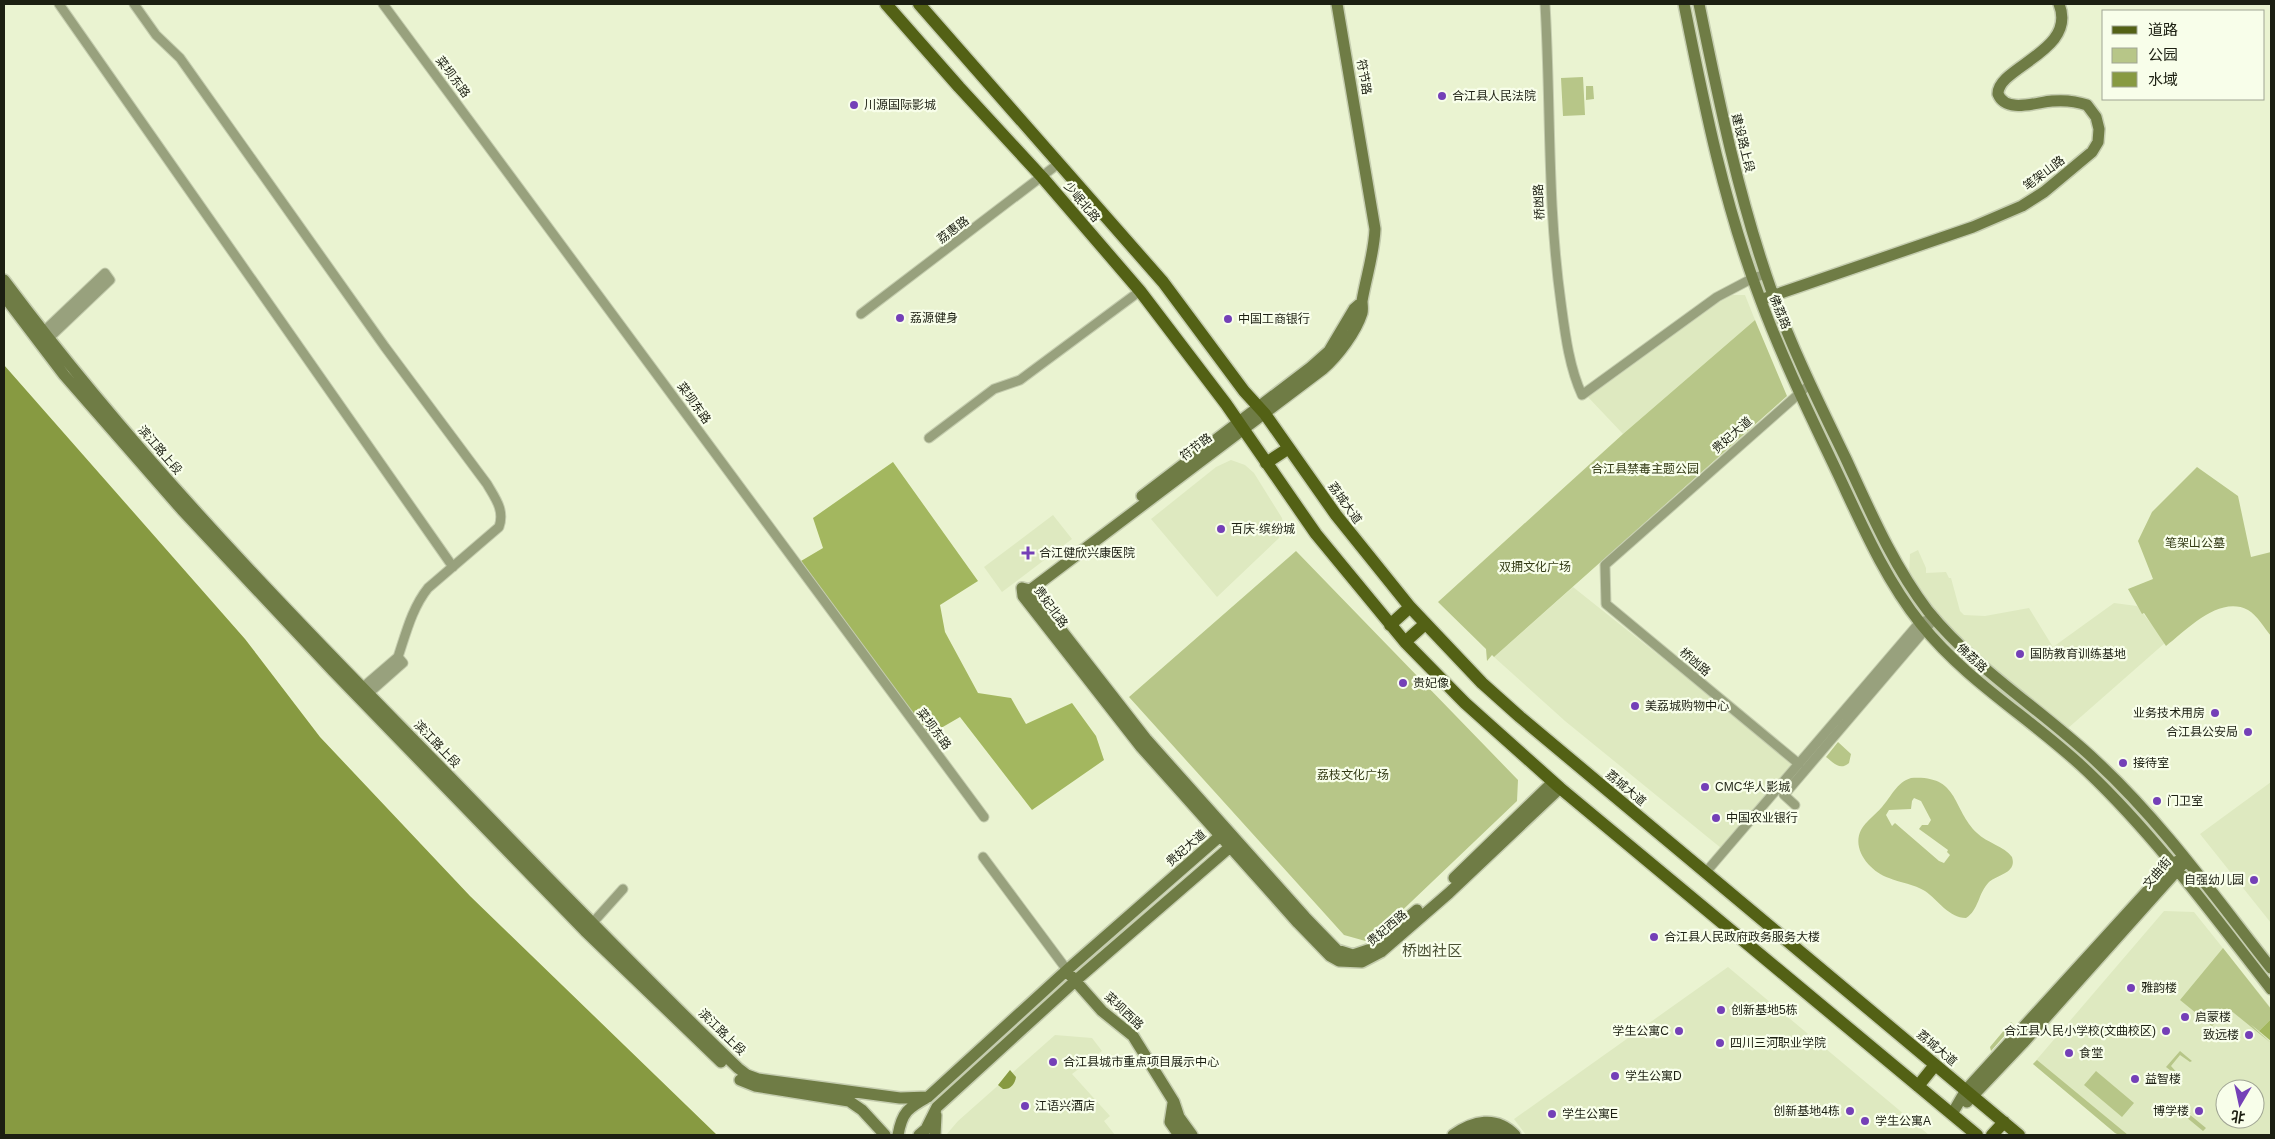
<svg xmlns="http://www.w3.org/2000/svg" width="2275" height="1139" font-family="Arial,'Noto Sans SC',sans-serif">
	<style>
		.built { fill: #dee9c0; fill-rule: evenodd }
		.green { fill: #b7c688; fill-rule: evenodd }
		.forest { fill: #a3b75f }
		.water { fill: #879a41 }
		.lines { fill: none; stroke-linecap: round; stroke-linejoin: round }
		.street-casing { stroke: #c5cdaf; stroke-width: 11 }
		.secondary-casing { stroke: #c5cdaf; stroke-width: 14 }
		.primary-casing { stroke: #c5cdaf; stroke-width: 15 }
		.street { stroke: #98a17d; stroke-width: 9 }
		.secondary { stroke: #6f7c45; stroke-width: 11 }
		.primary { stroke: #536115; stroke-width: 12 }
		.poi-dot { fill: #7440b7; stroke: #f8feea; stroke-width: 2 }
		.labels { text-anchor: middle; dominant-baseline: central; stroke-width: 4.5; stroke-linejoin: round; paint-order: stroke }
		.street-label { font-size: 12px; fill: #1c1f12; stroke: #f8feea }
		.poi-label { font-size: 12px; fill: #1c1f12; stroke: #f8feea; text-anchor: start }
		.park-label { font-size: 12px; fill: #323a14; stroke: #f8feea }
		.quarter-label { font-size: 15px; fill: #4c5336; stroke: #f8feea }
	</style>
	<rect width="100%" height="100%" fill="#eaf3d1"/>
	<path class="built" d="M1732,295H1745L1755,320L1623,434L1587,396L1723,298Z
		M1231,460L1245,465L1254,473L1282,518L1283,525L1279,538L1217,597L1151,519L1216,467Z
		M1053,515L1072,539L1002,592L984,567Z
		M1918,550L1926,568V573L1946,572L1949,578H1951L1960,611L1964,615L1985,616L2029,608L2053,647L2114,603L2137,606L2166,642L2067,729L1963,644L1930,606L1909,576L1910,554Z
		M1573,587L1794,763L1721,848L1565,721L1494,657Z
		M2271,782V923L2200,834Z
		M2164,911L2194,912L2271,1008V1135H2119L2033,1064ZM2225,1089H2255V1119H2225Z
		M1728,967L1929,1135H1526L1514,1119Z
		M1055,1035L1092,1038L1102,1051L1072,1074L1110,1116L1104,1121L1115,1135H946L958,1121Z"/>
	<path class="green" d="M1583,77L1585,115L1563,116L1561,78Z
		M1586,86H1593L1594,99L1586,100Z
		M1755,320L1787,396L1494,657L1492,655L1487,661L1486,649L1438,602L1623,434Z
		M2197,467L2238,496L2251,557L2271,552V636C2265,629 2257,615 2248,610C2219,595 2187,630 2166,646L2144,613L2142,614L2128,589L2153,579L2138,541L2152,512Z
		M1296,551L1518,780L1517,801L1369,942L1344,935L1129,697Z
		M1838,742L1851,754L1849,763C1840,771 1834,763 1826,757Z
		M1911,778C1960,775 1951,808 1977,833C1987,843 2004,846 2012,857C2017,873 1999,874 1989,882C1978,893 1979,910 1966,918C1949,918 1938,900 1925,891C1914,884 1901,883 1889,878C1871,872 1851,850 1861,830C1866,821 1875,815 1882,807C1891,797 1897,782 1911,778ZM1914,798L1921,801L1931,820L1928,825H1922L1919,829L1948,850L1947,852L1950,855L1944,863L1939,861L1895,823L1892,826L1886,815L1889,810L1911,809L1912,801Z
		M2223,948L2271,1009V1019L2259,1031L2250,1024L2271,1043L2229,1009L2212,1026L2180,1000Z
		M2011,1022L2014,1025L1991,1051L1990,1047Z
		M2180,1051L2192,1061L2190,1062L2180,1055L2171,1066L2179,1075V1077L2166,1067Z
		M2037,1060L2128,1135H2119L2115,1133L2033,1064Z
		M2096,1071L2134,1103L2122,1117L2084,1085Z
		M2189,1114L2206,1128L2203,1131L2186,1117Z"/>
	<path class="forest" d="M893,462L978,581L940,605L945,632L978,693L1011,698L1026,724L1072,703L1096,736L1104,760L1032,810L960,717L929,735L801,561L823,548L813,518Z
		M2271,1019V1041L2259,1031Z"/>
	<path class="water" d="M4,365L245,639L320,737L470,896L717,1135H4Z
		M1010,1070L1016,1077C1015,1084 1010,1090 1003,1089L998,1085Z"/>
	<g class="lines">
		<g class="street-casing">
			<path id="street" d="M59,4L453,567
				M134,4L156,35L180,58L385,347L487,484C495,498 505,510 499,527L428,588C412,608 406,633 398,657L403,663L368,694L364,695
				M383,4L984,817
				M1545,4C1551,104 1547,204 1561,303C1565,333 1569,367 1582,395L1717,297L1753,278L1766,274
				M105,273L110,280L48,339L38,341L43,332Z
				M861,314L1058,164
				M929,438L994,389L1020,380L1140,291
				M361,692L362,688L398,657
				M1799,764L1606,604L1605,565L1810,384
				M1795,805L1784,795L1930,624
				M983,857L1067,970
				M1706,872L1920,622L1935,618
				M588,928L623,889"/>
		</g>
		<g class="secondary-casing">
			<path id="secondary" d="M1684,4C1704,104 1724,205 1761,301C1783,360 1811,417 1838,474C1862,525 1885,579 1921,624C1968,683 2034,720 2088,772C2157,838 2213,915 2271,989
				M1699,4C1719,102 1739,200 1773,295C1793,351 1820,405 1846,459C1870,511 1893,565 1928,611C1976,670 2041,709 2096,761C2162,822 2215,897 2271,968
				M4,280C125,442 265,589 407,733C517,845 625,959 738,1068L747,1075L758,1079L900,1098L928,1097
				M4,296L64,375L182,510L333,671L585,931L721,1062
				M1766,298L1973,227L2022,206L2044,192L2092,152L2098,142L2099,129L2096,117L2087,105C2076,101 2064,100 2052,101C2037,102 2006,114 1998,94C1997,67 2078,51 2059,4
				M1142,496L1311,367L1329,351L1354,309L1362,302
				M1022,588L1023,596L1141,747L1298,923L1330,956L1339,961L1362,962L1381,952L1449,893L1560,788
				M1022,588L1030,590L1146,739L1305,917L1337,950L1353,955L1371,949L1417,910
				M1025,594L1323,369C1338,356 1356,332 1362,313C1363,309 1362,305 1362,301C1366,277 1374,254 1375,229L1337,4
				M1454,878L1553,782
				M1071,976L1102,1011L1133,1036L1174,1102L1179,1117L1192,1135
				M740,1080L755,1086L849,1101L862,1110L885,1135
				M1967,1102L2023,1043L2181,866
				M1173,1103L1170,1122L1179,1135
				M1952,1114L1966,1090L2172,864L2178,861
				M898,1135C902,1112 908,1108 928,1097L1067,970L1220,836H1228
				M919,1135L926,1129L937,1107L1074,982L1230,847L1231,840
				M935,1135L936,1115
				M1453,1135C1473,1121 1496,1115 1515,1135
				M1471,1135L1489,1132L1500,1135"/>
		</g>
		<g class="primary-casing">
			<path id="primary" d="M886,4L959,87L1042,177L1140,291L1226,404L1316,534L1405,642L1465,703L1560,788L1977,1135
				M919,4L1163,282L1244,391L1265,414L1336,515L1410,607L1482,683L1520,717L2019,1135
				M1266,463L1289,448
				M1390,625L1410,607
				M1405,642L1425,624
				M1918,1086L1935,1065
				M1992,1135L2004,1122"/>
		</g>
		<use href="#street" class="street"/>
		<use href="#secondary" class="secondary"/>
		<use href="#primary" class="primary"/>
	</g>
	<g class="poi-dot">
		<circle cx="1442" cy="96" r="5"/>
		<circle cx="854" cy="105" r="5"/>
		<circle cx="900" cy="318" r="5"/>
		<circle cx="1228" cy="319" r="5"/>
		<circle cx="1221" cy="529" r="5"/>
		<path d="M1025.5 545.5h5v5h5v5h-5v5h-5v-5h-5v-5h5z"/>
		<circle cx="2020" cy="654" r="5"/>
		<circle cx="1403" cy="683" r="5"/>
		<circle cx="1635" cy="706" r="5"/>
		<circle cx="2215" cy="713" r="5"/>
		<circle cx="2248" cy="732" r="5"/>
		<circle cx="2123" cy="763" r="5"/>
		<circle cx="1705" cy="787" r="5"/>
		<circle cx="2157" cy="801" r="5"/>
		<circle cx="1716" cy="818" r="5"/>
		<circle cx="2254" cy="880" r="5"/>
		<circle cx="1654" cy="937" r="5"/>
		<circle cx="2131" cy="988" r="5"/>
		<circle cx="1721" cy="1010" r="5"/>
		<circle cx="2185" cy="1017" r="5"/>
		<circle cx="1679" cy="1031" r="5"/>
		<circle cx="2166" cy="1031" r="5"/>
		<circle cx="2249" cy="1035" r="5"/>
		<circle cx="1720" cy="1043" r="5"/>
		<circle cx="2069" cy="1053" r="5"/>
		<circle cx="1053" cy="1062" r="5"/>
		<circle cx="1615" cy="1076" r="5"/>
		<circle cx="2135" cy="1079" r="5"/>
		<circle cx="1025" cy="1106" r="5"/>
		<circle cx="1850" cy="1111" r="5"/>
		<circle cx="2199" cy="1111" r="5"/>
		<circle cx="1552" cy="1114" r="5"/>
		<circle cx="1865" cy="1121" r="5"/>
	</g>
	<g class="labels">
		<g class="street-label">
			<text transform="translate(453 77) rotate(53)">菜坝东路</text>
			<text transform="translate(1364 77) rotate(80)">符节路</text>
			<text transform="translate(1743 143) rotate(76)">建设路上段</text>
			<text transform="translate(2044 173) rotate(-37)">笔架山路</text>
			<text transform="translate(1082 202) rotate(50)">少岷北路</text>
			<text transform="translate(1539 202) rotate(-93)">桥凼路</text>
			<text transform="translate(953 230) rotate(-37)">荔惠路</text>
			<text transform="translate(1780 312) rotate(68)">佛荔路</text>
			<text transform="translate(694 403) rotate(54)">菜坝东路</text>
			<text transform="translate(1732 435) rotate(-41)">贵妃大道</text>
			<text transform="translate(1196 447) rotate(-37)">符节路</text>
			<text transform="translate(160 450) rotate(49)">滨江路上段</text>
			<text transform="translate(1345 503) rotate(54)">荔城大道</text>
			<text transform="translate(1051 607) rotate(54)">贵妃北路</text>
			<text transform="translate(1972 658) rotate(43)">佛荔路</text>
			<text transform="translate(1695 662) rotate(40)">桥凼路</text>
			<text transform="translate(934 729) rotate(53)">菜坝东路</text>
			<text transform="translate(437 744) rotate(46)">滨江路上段</text>
			<text transform="translate(1626 788) rotate(40)">荔城大道</text>
			<text transform="translate(1186 848) rotate(-41)">贵妃大道</text>
			<text transform="translate(2157 873) rotate(-50)">文曲街</text>
			<text transform="translate(1387 928) rotate(-40)">贵妃西路</text>
			<text transform="translate(1124 1011) rotate(43)">菜坝西路</text>
			<text transform="translate(722 1032) rotate(44)">滨江路上段</text>
			<text transform="translate(1937 1048) rotate(40)">荔城大道</text>
		</g>
		<g class="poi-label">
			<text x="1452" y="96">合江县人民法院</text>
			<text x="864" y="105">川源国际影城</text>
			<text x="910" y="318">荔源健身</text>
			<text x="1238" y="319">中国工商银行</text>
			<text x="1231" y="529">百庆·缤纷城</text>
			<text x="1039" y="553">合江健欣兴康医院</text>
			<text x="2030" y="654">国防教育训练基地</text>
			<text x="1413" y="683">贵妃像</text>
			<text x="1645" y="706">美荔城购物中心</text>
			<text x="2205" y="713" text-anchor="end">业务技术用房</text>
			<text x="2238" y="732" text-anchor="end">合江县公安局</text>
			<text x="2133" y="763">接待室</text>
			<text x="1715" y="787">CMC华人影城</text>
			<text x="2167" y="801">门卫室</text>
			<text x="1726" y="818">中国农业银行</text>
			<text x="2244" y="880" text-anchor="end">自强幼儿园</text>
			<text x="1664" y="937">合江县人民政府政务服务大楼</text>
			<text x="2141" y="988">雅韵楼</text>
			<text x="1731" y="1010">创新基地5栋</text>
			<text x="2195" y="1017">启蒙楼</text>
			<text x="1669" y="1031" text-anchor="end">学生公寓C</text>
			<text x="2156" y="1031" text-anchor="end">合江县人民小学校(文曲校区)</text>
			<text x="2239" y="1035" text-anchor="end">致远楼</text>
			<text x="1730" y="1043">四川三河职业学院</text>
			<text x="2079" y="1053">食堂</text>
			<text x="1063" y="1062">合江县城市重点项目展示中心</text>
			<text x="1625" y="1076">学生公寓D</text>
			<text x="2145" y="1079">益智楼</text>
			<text x="1035" y="1106">江语兴酒店</text>
			<text x="1840" y="1111" text-anchor="end">创新基地4栋</text>
			<text x="2189" y="1111" text-anchor="end">博学楼</text>
			<text x="1562" y="1114">学生公寓E</text>
			<text x="1875" y="1121">学生公寓A</text>
		</g>
		<g class="park-label">
			<text x="1645" y="469">合江县禁毒主题公园</text>
			<text x="2195" y="543">笔架山公墓</text>
			<text x="1535" y="567">双拥文化广场</text>
			<text x="1353" y="775">荔枝文化广场</text>
		</g>
		<g class="quarter-label">
			<text x="1432" y="950">桥凼社区</text>
		</g>
	</g>
	<rect width="2275" height="1139" fill="none" stroke="#1c1f12" stroke-width="10"/>
	<rect x="2102" y="10" width="162" height="90" fill="#f8feea" stroke="#a0a594"/>
	<rect x="2112" y="26" width="25" height="8" fill="#536115" stroke="#a0a594"/>
	<text x="2148" y="35" font-size="15" fill="#1c1f12">道路</text>
	<rect x="2112" y="48" width="25" height="15" fill="#b7c688" stroke="#a0a594"/>
	<text x="2148" y="60" font-size="15" fill="#1c1f12">公园</text>
	<rect x="2112" y="72" width="25" height="15" fill="#879a41" stroke="#a0a594"/>
	<text x="2148" y="85" font-size="15" fill="#1c1f12">水域</text>
	<g transform="translate(2240 1104) rotate(189)"><circle r="24" fill="#f8feea" stroke="#a0a594"/>
	<path d="M0-4L9 19L0 12L-9 19Z" fill="#7440b7"/>
	<text y="-8" font-size="14" font-weight="bold" text-anchor="middle" fill="#1c1f12">北</text>
	</g>
</svg>
